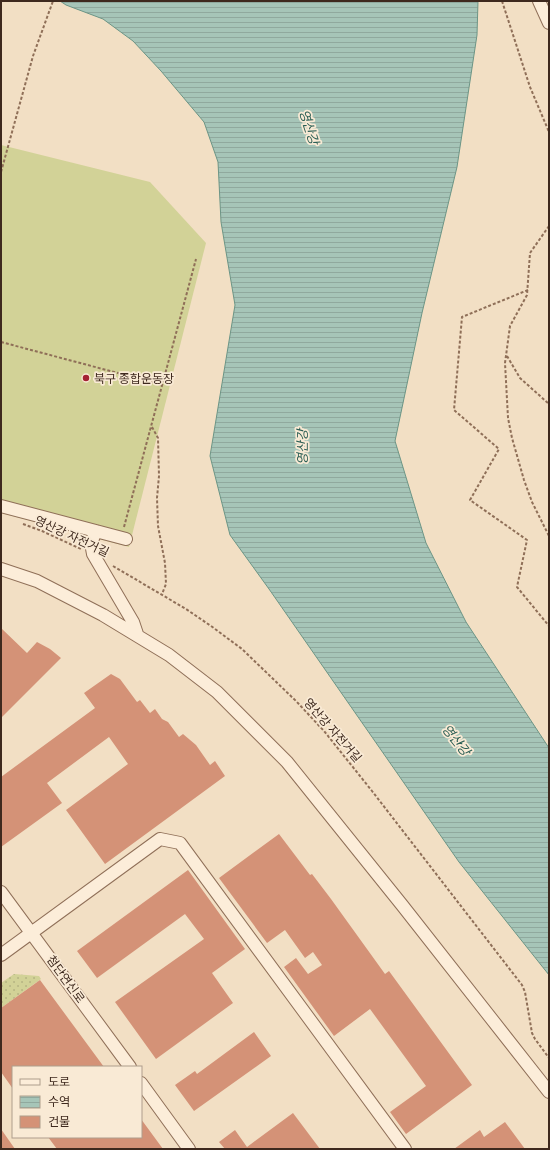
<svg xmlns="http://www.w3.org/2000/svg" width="550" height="1150" font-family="'IBM Plex Serif','Noto Sans KR',serif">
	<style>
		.grass { fill: url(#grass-dots) }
		.pitch { fill: #d2d297 }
		.water { fill: url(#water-rules); stroke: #6c9586 }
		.building { fill: #d49277 }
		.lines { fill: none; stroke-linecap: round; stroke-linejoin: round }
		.minor-casing { stroke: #8f6f58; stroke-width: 14 }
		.path { stroke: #8f6f58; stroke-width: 2; stroke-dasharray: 3 2; stroke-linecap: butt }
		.minor { stroke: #fcedd9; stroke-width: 12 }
		.poi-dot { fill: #a42233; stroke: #f9ead5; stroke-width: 1.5 }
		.labels { text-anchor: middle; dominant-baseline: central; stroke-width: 3.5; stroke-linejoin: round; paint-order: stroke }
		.poi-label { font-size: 12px; fill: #3e291e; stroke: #f9ead5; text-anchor: start }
		.street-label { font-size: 12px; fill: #3e291e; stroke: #f9ead5 }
		.water-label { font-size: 13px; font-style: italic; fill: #2c5f55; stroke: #f9ead5 }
	</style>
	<defs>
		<pattern id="grass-dots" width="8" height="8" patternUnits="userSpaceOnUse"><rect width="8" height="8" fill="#d2d297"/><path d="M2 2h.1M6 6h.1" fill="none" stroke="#b5b482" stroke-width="1.8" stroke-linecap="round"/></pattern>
		<pattern id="water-rules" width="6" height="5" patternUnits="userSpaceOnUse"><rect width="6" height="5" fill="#a6c5b8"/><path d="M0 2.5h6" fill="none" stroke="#90a99e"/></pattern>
	</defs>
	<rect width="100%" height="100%" fill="#f2dfc4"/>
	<path class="grass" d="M14,974L39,976L41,979L1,1008V983Z"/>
	<path class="pitch" d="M1,145L150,182L206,243L129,547L1,513Z"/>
	<path class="water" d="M60,1H478L477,35L457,167L422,313L395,441L426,543L466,622L549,748V975L459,862L269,589L230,535L210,456L235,305L221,222L218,162L204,122L161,71L133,41L103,19L66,5Z"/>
	<path class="building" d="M1,628L27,653L37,642L50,649L61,658L1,718Z
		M111,674L120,679L137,702L140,700L150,713L155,709L162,719L168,722L179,737L183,734L196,745L210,765L215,761L225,776L105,864L66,810L128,764L109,737L47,783L62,803L1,847V777L95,708L84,693Z
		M279,834L310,875L312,874L331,899L385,974L389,971L472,1085L406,1134L390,1112L426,1086L370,1009L334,1036L284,967L296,958L308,974L322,965L313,952L305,958L285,930L267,943L219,878Z
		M188,870L245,949L212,973L233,1003L156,1059L115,1002L204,939L185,914L97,978L77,951Z
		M40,980L104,1067H13V1089L1,1072V1008Z
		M254,1032L271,1056L194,1111L175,1085L195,1071L197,1074Z
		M293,1113L320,1149H225L219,1142L235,1130L247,1147Z
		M141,1119L163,1149H57L48,1137H141Z
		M505,1122L525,1149H454L480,1130L484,1137Z
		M1,1129L15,1149H1Z"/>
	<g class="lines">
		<g class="minor-casing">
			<path id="minor" d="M539,1L549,23
				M1,506L126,539
				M96,531L91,543L93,554L133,622L137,634
				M1,569L37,581L103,615L169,655L217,692L287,762L402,905L549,1092
				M1,892L130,1067
				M1,955L160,839L180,843L405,1149
				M141,1083L189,1149"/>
		</g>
		<path class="path" d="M502,1L530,87L549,132
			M1,172L33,56L53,1
			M549,226L530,253L527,295L510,326L505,363L508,418L512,438L524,480L532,502L549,536
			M528,290L462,317L454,410L499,449L470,500L527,540L517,587L549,626
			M1,342L163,385
			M507,356L520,378L549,404
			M152,427L158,438L159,476L157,498L158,526L165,563L166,584L162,594
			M23,524L42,531L81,549
			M124,527L196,259
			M113,566L186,609L211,626L242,649L296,701L324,731L372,791L522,985L525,992L532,1033L535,1039L549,1058"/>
		<use href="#minor" class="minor"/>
	</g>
	<circle class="poi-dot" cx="86" cy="378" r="4"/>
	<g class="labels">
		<g class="poi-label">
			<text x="94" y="378">북구 종합운동장</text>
		</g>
		<g class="street-label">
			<text transform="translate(72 536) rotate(25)">영산강 자전거길</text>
			<text transform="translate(333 730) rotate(49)">영산강 자전거길</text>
			<text transform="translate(66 979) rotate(54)">첨단연신로</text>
		</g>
		<g class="water-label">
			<text transform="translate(309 127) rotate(72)">영산강</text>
			<text transform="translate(302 447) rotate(-90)">영산강</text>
			<text transform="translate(456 740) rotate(51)">영산강</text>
		</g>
	</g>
	<rect width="550" height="1150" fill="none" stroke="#3e291e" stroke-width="4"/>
	<rect x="12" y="1066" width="130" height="72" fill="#f9ead5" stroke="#ae9d8c"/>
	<rect x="20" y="1079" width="20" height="6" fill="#fcedd9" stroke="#ae9d8c"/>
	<text x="48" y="1086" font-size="12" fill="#3e291e">도로</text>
	<rect x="20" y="1096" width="20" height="12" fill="url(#water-rules)" stroke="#ae9d8c"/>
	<text x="48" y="1106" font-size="12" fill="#3e291e">수역</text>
	<rect x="20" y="1116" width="20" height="12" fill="#d49277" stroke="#ae9d8c"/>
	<text x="48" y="1126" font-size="12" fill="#3e291e">건물</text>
</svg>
